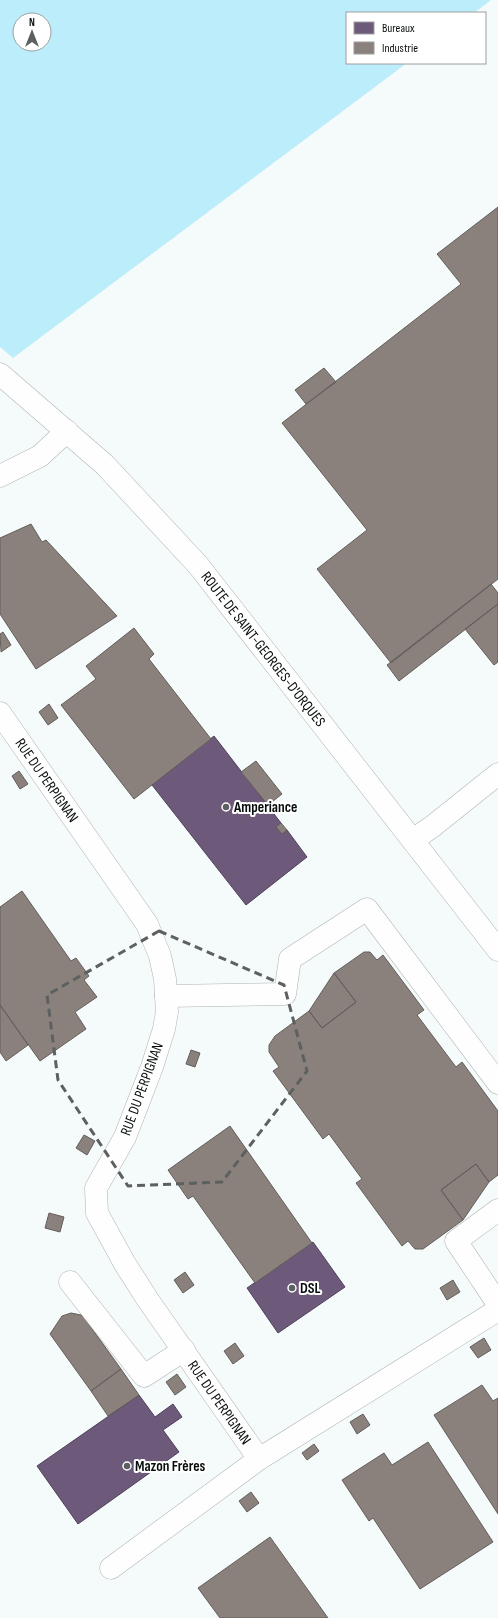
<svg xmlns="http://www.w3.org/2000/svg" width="498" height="1618" font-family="'Sofia Sans Condensed',sans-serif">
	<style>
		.green { fill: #bcedfb; fill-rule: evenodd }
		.offices { fill: #6d597a; stroke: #4f425a }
		.industry { fill: #8a817c; stroke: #635e5b }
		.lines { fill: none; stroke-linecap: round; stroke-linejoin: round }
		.minor-casing { stroke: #afb3b4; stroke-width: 23 }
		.minor { stroke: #fefefe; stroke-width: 22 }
		.marked { fill: none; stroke: #5c6061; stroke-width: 3; stroke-dasharray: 8 5; stroke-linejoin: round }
		.poi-dot { fill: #5c6061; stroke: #fff; stroke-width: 1.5 }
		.labels { text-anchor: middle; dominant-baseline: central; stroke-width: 4; stroke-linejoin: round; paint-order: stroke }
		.street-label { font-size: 15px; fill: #090d0e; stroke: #fff }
		.poi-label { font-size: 15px; font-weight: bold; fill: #090d0e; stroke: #fff; text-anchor: start }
	</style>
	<rect width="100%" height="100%" fill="#f5fafb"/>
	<path class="green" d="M0,0H491L474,13H347V63H407L13,358L0,347ZM20,20H44V44H20Z"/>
	<path class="offices" d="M214,736L281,823L276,827L282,834L287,830L307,857L246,905L152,785Z
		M313,1242L345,1287L278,1333L247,1288Z
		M139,1395L155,1417L173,1404L182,1417L163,1430L179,1452L78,1524L37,1466Z"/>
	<path class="industry" d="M498,207V579L391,663L317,569L367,530L282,423L461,284L437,254Z
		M324,368L336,382L306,404L295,390Z
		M31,524L42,542L46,540L117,616L36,669L0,614V538Z
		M491,584L498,593V604L399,681L387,665Z
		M498,604V662L494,665L465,629Z
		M134,628L154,654L149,659L211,739L134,799L61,705L96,679L86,666Z
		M3,632L11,645L1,652L0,634Z
		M49,704L58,718L48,725L39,712Z
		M256,761L282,794L268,805L241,772Z
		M19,771L28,784L20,789L12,776Z
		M281,823L287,830L282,834L276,827Z
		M22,891L71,961L76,958L89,976L84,980L97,997L75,1012L86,1029L40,1061L0,1005V907Z
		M364,952H370L377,960L383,955L424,1010L417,1015L456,1067L462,1062L498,1111V1175L489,1182L476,1164L441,1190L463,1220L423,1249H415L408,1241L402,1246L356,1183L362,1179L329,1134L323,1139L273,1071L279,1067L269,1052V1045L275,1036L309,1011L322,1028L356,1002L334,973Z
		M334,973L356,1002L322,1028L309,1011Z
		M0,1005L28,1045L6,1061L0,1052Z
		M191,1050L200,1053L195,1067L186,1064Z
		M230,1126L312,1243L255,1283L193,1196L188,1199L168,1170Z
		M84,1135L95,1141L87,1155L76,1148Z
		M476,1164L489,1182L463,1220L441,1190Z
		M49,1213L64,1217L60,1232L45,1228Z
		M185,1272L194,1285L183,1293L174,1280Z
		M453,1280L460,1292L447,1300L440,1288Z
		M71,1313L81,1315L85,1319L121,1369L91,1391L50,1334L62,1316Z
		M484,1338L491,1350L478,1358L470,1347Z
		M235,1343L244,1356L233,1364L224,1351Z
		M121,1369L139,1395L108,1416L91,1391Z
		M177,1374L186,1387L175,1395L166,1382Z
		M482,1385L493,1401L498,1398V1514L434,1415Z
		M363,1414L370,1425L357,1434L350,1422Z
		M428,1442L493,1542L420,1589L373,1518L369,1521L342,1480L384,1453L392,1465Z
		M314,1444L319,1451L307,1460L302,1453Z
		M251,1492L259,1503L247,1512L239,1501Z
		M270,1537L328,1618H220L198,1588Z"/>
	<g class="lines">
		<g class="minor-casing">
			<g id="minor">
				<path id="s1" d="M0,374L105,465L198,565L498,950"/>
				<path d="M0,476L40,456L67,431"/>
				<path id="s2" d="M0,713L147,924L160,956L165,979L167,1012L164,1029L152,1067L125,1137L96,1188L97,1213L125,1264L148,1300L259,1459"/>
				<path d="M413,840L433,826L498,774"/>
				<path d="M166,996L285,994L290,959L367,909L498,1083"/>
				<path d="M498,1210L456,1241L498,1304"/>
				<path d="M70,1282L144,1376L184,1350"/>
				<path d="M111,1568L259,1459L498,1310"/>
			</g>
		</g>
		<use href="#minor" class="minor"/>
	</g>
	<path class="marked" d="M159,931L284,985L307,1071L222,1182L128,1186L58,1080L47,995Z"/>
	<g class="poi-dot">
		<circle cx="226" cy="807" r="4"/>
		<circle cx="292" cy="1288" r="4"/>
		<circle cx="127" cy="1466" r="4"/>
	</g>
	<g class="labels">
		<g class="street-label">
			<text stroke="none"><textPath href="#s1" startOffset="382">ROUTE DE SAINT-GEORGES-D'ORQUES</textPath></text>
			<text stroke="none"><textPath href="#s2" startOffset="82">RUE DU PERPIGNAN</textPath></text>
			<text transform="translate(142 1089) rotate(-70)">RUE DU PERPIGNAN</text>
			<text stroke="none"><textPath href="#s2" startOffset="790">RUE DU PERPIGNAN</textPath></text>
		</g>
		<g class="poi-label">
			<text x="234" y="807">Amperiance</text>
			<text x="300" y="1288">DSL</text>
			<text x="135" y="1466">Mazon Frères</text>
		</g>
	</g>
	<rect x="346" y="12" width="140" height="52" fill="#ffffff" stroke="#9d9e9f"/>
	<rect x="354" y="22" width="20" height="12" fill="#6d597a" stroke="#9d9e9f"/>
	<text x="382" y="32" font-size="12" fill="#090d0e">Bureaux</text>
	<rect x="354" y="42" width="20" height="12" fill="#8a817c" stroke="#9d9e9f"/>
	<text x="382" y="52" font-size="12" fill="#090d0e">Industrie</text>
	<g transform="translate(32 32)"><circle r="19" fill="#ffffff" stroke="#9d9e9f"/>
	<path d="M0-3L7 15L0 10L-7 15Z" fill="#5c6061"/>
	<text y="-6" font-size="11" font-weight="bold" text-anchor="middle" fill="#090d0e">N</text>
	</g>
</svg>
